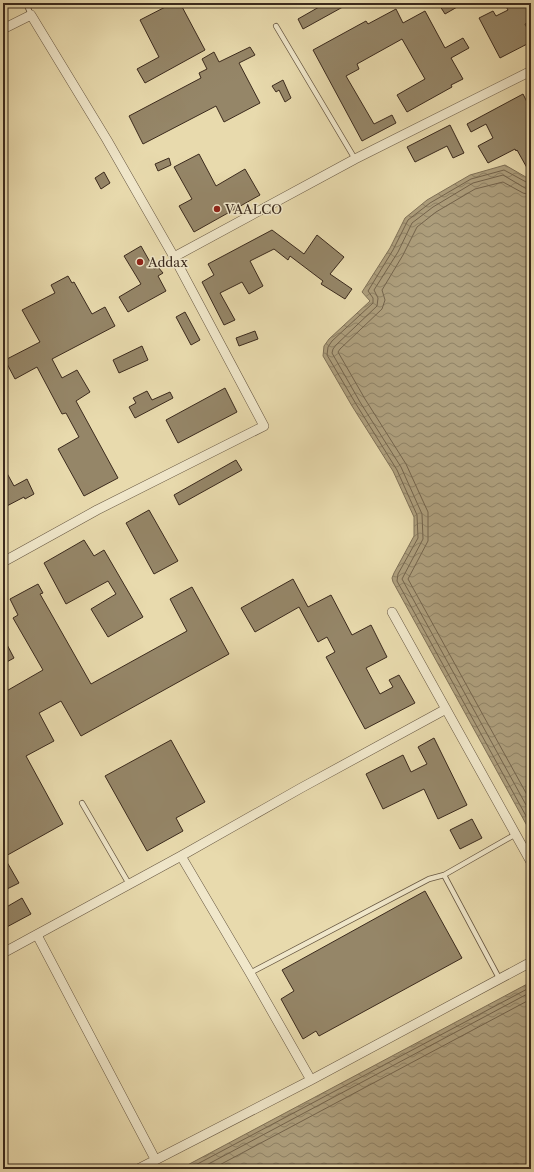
<svg xmlns="http://www.w3.org/2000/svg" width="534" height="1172" font-family="'Libre Caslon Text',serif">
	<style>
		.water { fill: url(#water-waves); stroke: #7f7056 }
		.lines { fill: none; stroke-linecap: round; stroke-linejoin: round }
		.shore { stroke: #74644c; stroke-width: 1 }
		.building { fill: #958668; stroke: #3b2a1d }
		.service-casing { stroke: #665641; stroke-width: 6 }
		.minor-casing { stroke: #665641; stroke-width: 10 }
		.service { stroke: #f0e7ca; stroke-width: 4.5 }
		.minor { stroke: #f0e7ca; stroke-width: 9 }
		.poi-dot { fill: #8f2418; stroke: #f0e7ca; stroke-width: 1.5 }
		.labels { text-anchor: middle; dominant-baseline: central; stroke-width: 3; stroke-linejoin: round; paint-order: stroke }
		.poi-label { font-size: 13px; fill: #3b2a1d; stroke: #f0e7ca; text-anchor: start }
	</style>
	<defs>
		<pattern id="water-waves" width="16" height="10" patternUnits="userSpaceOnUse"><rect width="16" height="10" fill="#ad9e7c"/><path d="M0 5q4-4 8 0t8 0" fill="none" stroke="#8e8165"/></pattern>
	</defs>
	<rect width="100%" height="100%" fill="#e8daad"/>
	<filter id="stains"><feTurbulence type="fractalNoise" baseFrequency=".005" numOctaves="4"/><feColorMatrix values="0 0 0 0 .2 0 0 0 0 .09 0 0 0 0 .02 0 0 0 .5 -.17"/></filter>
	<radialGradient id="worn" r=".72"><stop offset=".6" stop-color="#630" stop-opacity="0"/><stop offset="1" stop-color="#630" stop-opacity=".3"/></radialGradient>
	<path class="water" d="M505,165L531,180V833L393,582L392,578L394,573L414,536V517L393,471L352,406L323,356L324,346L329,339L370,301L362,292L390,248L405,218L427,200L470,175Z
		M531,982V1169H180Z"/>
	<g class="lines">
		<path class="shore" d="M531,184L528,183L504,170L471,179L430,203L408,220L393,250L368,291L373,298V303L332,341L328,347L327,355L356,404L397,470L417,515L418,538L398,574L397,581L531,825
			M531,189L525,188L503,175L473,183L433,207L412,223L398,252L374,290L378,298L377,306L336,345L333,349L332,353L360,402L401,467L422,514L423,539L402,579L531,814
			M531,195L523,193L503,182L475,189L436,212L417,227L403,255L382,290L385,300L382,309L340,349L338,352L365,399L406,464L428,512V541L408,579L531,802
			M188,1169L531,987
			M199,1169L531,992
			M212,1169L531,999"/>
	</g>
	<path class="building" d="M173,3H180L205,50L145,83L137,69L159,57L140,20Z
		M326,3H350L303,29L298,19Z
		M438,3H464L445,14Z
		M504,3H528L531,10V21L525,24L531,36V42L500,58L479,18L493,11L496,16L508,10Z
		M396,9L403,23L425,11L445,48L463,38L469,48L451,58L463,79L451,85L452,87L407,112L397,95L425,79L402,39L357,64L359,69L346,76L374,124L392,115L396,123L362,141L313,50L366,21L368,24Z
		M250,47L255,55L239,63L260,103L224,122L216,106L143,144L129,116L201,78L199,73L207,69L202,59L214,52L219,62Z
		M283,80L291,98L285,102L279,90L276,92L272,86Z
		M523,94L531,110V175L517,150L516,151L515,149L488,163L478,146L493,138L486,124L471,132L467,124Z
		M450,125L464,153L453,158L447,146L415,162L407,147Z
		M199,154L216,186L245,169L260,195L194,232L179,206L192,199L174,167Z
		M169,158L171,165L158,171L155,164Z
		M104,172L110,183L101,189L95,178Z
		M272,230L304,254L317,235L344,257L330,274L352,289L345,299L321,284L323,281L290,256L288,260L274,249L250,261L263,286L249,294L242,282L220,293L235,320L224,325L202,282L214,275L208,264Z
		M141,246L154,269L158,267L163,273L158,276L166,291L128,312L119,297L141,284L124,256Z
		M68,276L72,283L74,282L92,314L105,307L115,326L52,359L62,378L77,370L90,392L76,401L118,478L84,496L58,449L79,437L66,413L62,414L37,367L15,379L5,360L40,342L22,310L55,293L51,285Z
		M185,312L200,340L191,345L176,317Z
		M255,331L258,339L239,346L236,338Z
		M142,346L148,360L119,373L113,360Z
		M225,388L237,412L178,443L166,420Z
		M147,391L152,400L170,392L173,398L135,418L129,407L136,403L133,398Z
		M236,460L242,470L179,505L174,495Z
		M3,466L14,486L27,479L34,494L25,499L24,497L3,508Z
		M149,510L178,561L154,574L126,523Z
		M84,540L94,556L104,550L143,617L108,637L91,609L116,594L108,581L66,604L44,563Z
		M293,579L308,607L331,595L352,635L371,625L387,657L366,668L380,694L393,687L389,680L399,675L415,703L365,729L326,657L335,652L327,637L318,642L299,607L255,632L241,608Z
		M38,584L43,593L40,594L91,684L187,631L170,599L192,587L229,654L81,736L61,701L39,713L54,741L26,756L63,824L4,857L19,883L3,891V774L6,772L3,766V693L43,670L13,618L18,615L10,599Z
		M3,637L14,658L3,664Z
		M434,738L467,805L438,819L424,789L383,809L366,774L403,755L411,772L427,764L418,747Z
		M171,740L205,802L176,818L183,831L147,851L105,776Z
		M472,819L482,838L460,849L450,830Z
		M425,891L462,958L319,1036L316,1031L303,1039L281,999L294,991L282,970Z
		M22,898L31,914L3,929V909Z"/>
	<g class="lines">
		<g class="service-casing">
			<path id="service" d="M26,3L31,15
				M276,26L355,159
				M82,803L129,884
				M444,875L499,978
				M250,973L429,879L444,875L516,834"/>
		</g>
		<g class="minor-casing">
			<path id="minor" d="M3,29L31,15L107,140L174,257L264,426L97,510L3,562
				M174,257L355,159L531,71
				M392,612L531,862
				M181,856L250,973L311,1080
				M37,935L155,1159
				M3,953L181,856L301,788L446,709
				M138,1169L311,1080L531,962"/>
		</g>
		<use href="#service" class="service"/>
		<use href="#minor" class="minor"/>
	</g>
	<g class="poi-dot">
		<circle cx="217" cy="209" r="4"/>
		<circle cx="140" cy="262" r="4"/>
	</g>
	<g class="labels">
		<g class="poi-label">
			<text x="225" y="209">VAALCO</text>
			<text x="148" y="262">Addax</text>
		</g>
	</g>
	<rect width="534" height="1172" fill="none" stroke="#e8daad" stroke-width="16"/>
	<rect x="4" y="4" width="526" height="1164" fill="none" stroke="#3b2a1d" stroke-width="2"/>
	<rect x="8" y="8" width="518" height="1156" fill="none" stroke="#3b2a1d"/>
	<rect width="100%" height="100%" filter="url(#stains)"/>
	<rect width="100%" height="100%" fill="url(#worn)"/>
</svg>
